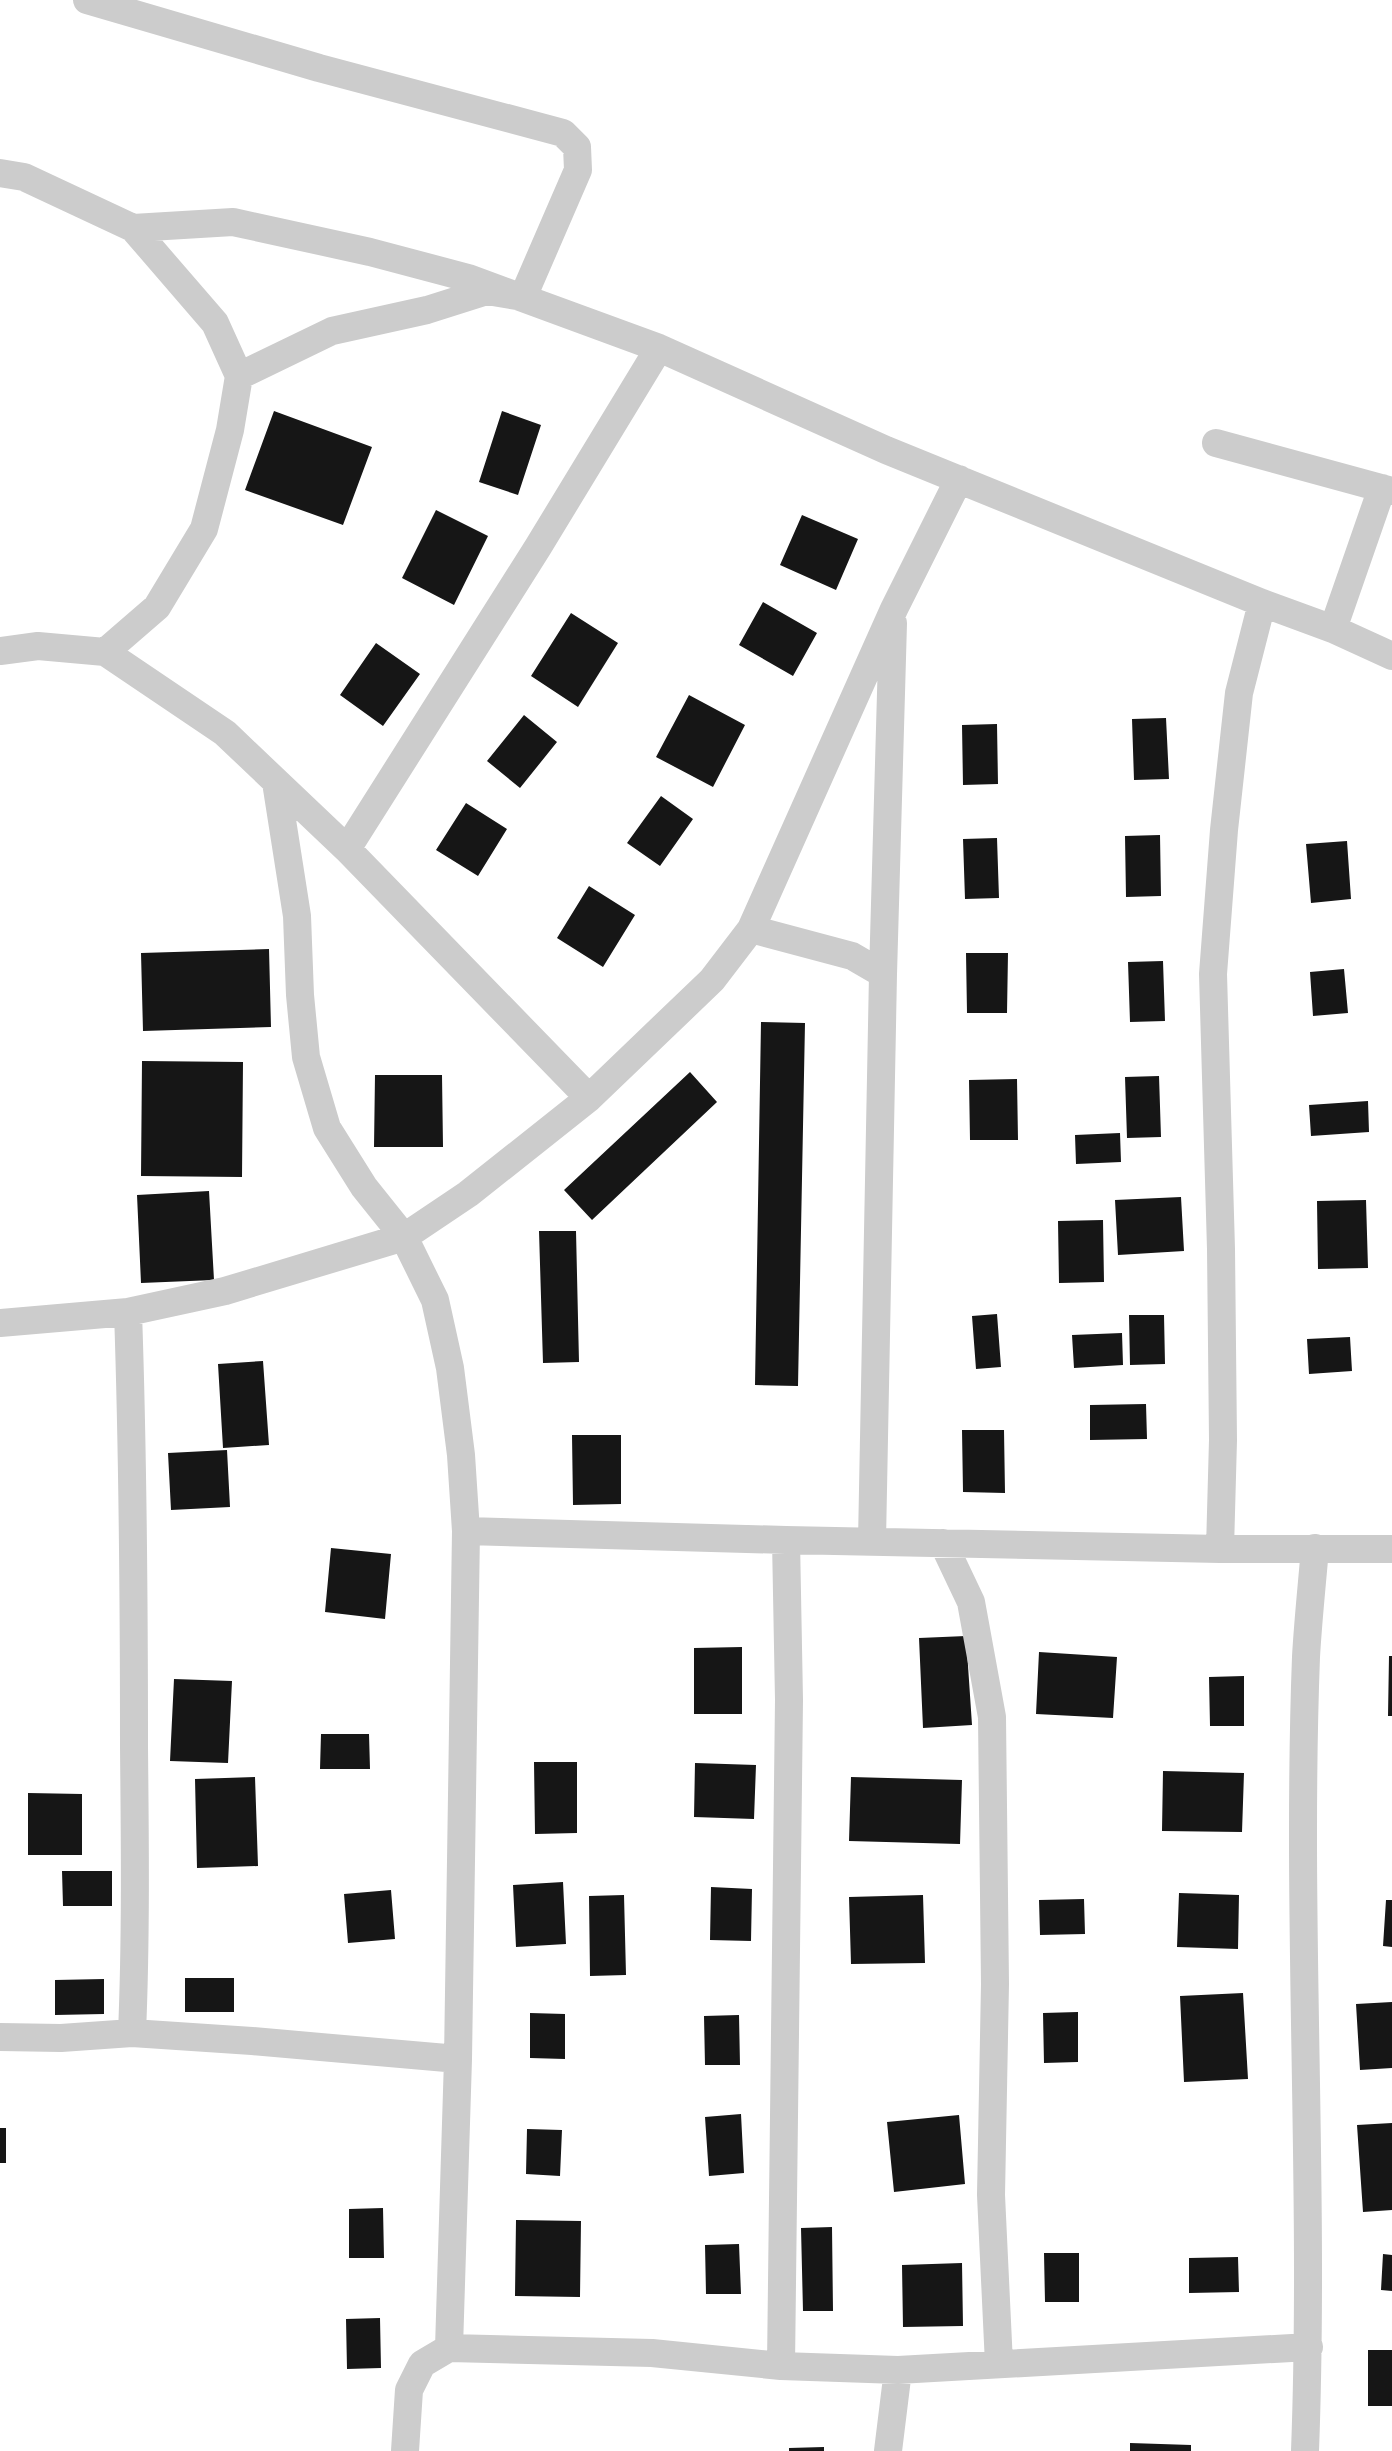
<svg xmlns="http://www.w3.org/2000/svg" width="1392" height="2451" font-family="'DM Sans',sans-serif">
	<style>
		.building { fill: #161616 }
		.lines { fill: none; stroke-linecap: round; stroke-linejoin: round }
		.street { stroke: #ccc; stroke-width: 28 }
	</style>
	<rect width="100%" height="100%" fill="#fff"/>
	<path class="building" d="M274,411L372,447L343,525L245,490Z
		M502,411L541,425L518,495L479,482Z
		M436,510L488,536L454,605L402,578Z
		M802,515L858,539L836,590L780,565Z
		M763,602L817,633L793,676L739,645Z
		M571,613L618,643L578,707L531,676Z
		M376,643L420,674L383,726L340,695Z
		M689,695L745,725L713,787L656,757Z
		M524,715L557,742L520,788L487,761Z
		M1166,718L1169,779L1134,780L1132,719Z
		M997,724L998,784L963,785L962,725Z
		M661,796L693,819L660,866L627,843Z
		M466,803L507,829L478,876L436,850Z
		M1160,835L1161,896L1126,897L1125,836Z
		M997,838L999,898L965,899L963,839Z
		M1347,841L1351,899L1311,903L1306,844Z
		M589,886L635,915L603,967L557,938Z
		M269,949L271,1027L143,1031L141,953Z
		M966,953H1008L1007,1013H967Z
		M1163,961L1165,1021L1130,1022L1128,962Z
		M1344,969L1348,1013L1313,1016L1310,972Z
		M761,1022L805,1023L798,1386L755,1385Z
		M142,1061L243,1062L242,1177L141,1176Z
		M690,1072L717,1102L592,1220L564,1190Z
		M375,1075H442L443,1147H374Z
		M1159,1076L1161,1137L1127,1138L1125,1077Z
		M1017,1079L1018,1140H970L969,1080Z
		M1368,1101L1369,1132L1311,1136L1309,1105Z
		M1120,1133L1121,1162L1076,1164L1075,1135Z
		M209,1191L214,1280L141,1283L137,1195Z
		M1181,1197L1184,1251L1118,1255L1115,1200Z
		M1366,1200L1368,1268L1318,1269L1317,1201Z
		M1103,1220L1104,1282L1059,1283L1058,1221Z
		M539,1231H576L579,1362L543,1363Z
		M997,1314L1001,1367L976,1369L972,1316Z
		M1129,1315H1164L1165,1364L1130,1365Z
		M1122,1333L1123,1365L1074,1368L1072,1335Z
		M1350,1337L1352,1371L1309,1374L1307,1339Z
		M263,1361L269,1445L223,1448L218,1364Z
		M1146,1404L1147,1439L1090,1440V1405Z
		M962,1430H1004L1005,1493L963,1492Z
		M572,1435H621V1504L573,1505Z
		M227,1450L230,1507L171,1510L168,1453Z
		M331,1548L391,1554L385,1619L325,1612Z
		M966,1636L972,1725L923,1728L919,1638Z
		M742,1647V1714H694V1648Z
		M1039,1652L1117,1657L1113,1718L1036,1714Z
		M1389,1656H1392V1716H1388Z
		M1244,1676V1726H1210L1209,1677Z
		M174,1679L232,1681L228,1763L170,1761Z
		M321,1734H369L370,1769H320Z
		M534,1762H577V1833L535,1834Z
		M695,1763L756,1765L754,1819L694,1817Z
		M1163,1771L1244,1773L1242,1832L1162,1831Z
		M255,1777L258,1866L197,1868L195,1779Z
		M851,1777L962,1780L960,1844L849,1841Z
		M28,1793L82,1794V1855H28Z
		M62,1871H112V1906H63Z
		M563,1882L566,1944L516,1947L513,1885Z
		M711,1887L752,1889L751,1941L710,1940Z
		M391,1890L395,1939L348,1943L344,1894Z
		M1179,1893L1239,1895L1238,1949L1177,1947Z
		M624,1895L626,1975L590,1976L589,1896Z
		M923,1895L925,1963L851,1964L849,1897Z
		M1084,1899L1085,1934L1040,1935L1039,1900Z
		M1386,1900H1392V1947L1383,1946Z
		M185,1978H234V2012H185Z
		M104,1979V2014L55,2015V1980Z
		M1243,1993L1248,2079L1184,2082L1180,1996Z
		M1392,2002V2068L1360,2070L1356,2004Z
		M1078,2012V2062L1044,2063L1043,2013Z
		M530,2013L565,2014V2059L530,2058Z
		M739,2015L740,2065H705L704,2016Z
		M741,2114L744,2173L709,2176L705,2117Z
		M959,2115L965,2184L894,2192L887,2122Z
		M1392,2123V2210L1363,2212L1357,2125Z
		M0,2128H6V2163H0Z
		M527,2129L562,2130L560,2176L526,2174Z
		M383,2208L384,2258H349V2209Z
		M516,2220L581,2221L580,2297L515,2296Z
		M832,2227L833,2311H803L801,2228Z
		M739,2244L741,2294H706L705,2245Z
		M1044,2253H1079V2302H1045Z
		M1383,2254L1392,2255V2291L1381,2290Z
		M1238,2257L1239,2292L1189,2293V2258Z
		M962,2263L963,2326L903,2327L902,2265Z
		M380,2318L381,2368L347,2369L346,2319Z
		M1368,2350H1392V2406H1368Z
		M1130,2443L1191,2445V2451H1130Z
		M824,2447V2451H789V2448Z"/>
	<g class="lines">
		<path class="street" d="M87,0L319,68L563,133L577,147L578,170L523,297L487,291L427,310L332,331L239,376
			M0,173L24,177L133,228L233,222L370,252L468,278L659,348L886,450L1262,603L1333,629L1392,656
			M1216,443L1392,491
			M1333,629L1382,488
			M0,651L38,646L105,652L157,607L204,529L230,430L239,376L215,323L133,228
			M105,652L225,733L347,849L589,1098
			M276,782L297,916L300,995L306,1057L327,1128L364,1187L404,1237L435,1300L450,1368L461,1455L466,1531L458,2059L449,2348
			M347,849L538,547L659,348
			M751,929L852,956L883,974
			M128,1312C133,1457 134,1602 134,1747C135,1842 136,1938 132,2033
			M0,1323L128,1312L225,1291L404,1237L468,1194L589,1098L712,980L751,929L894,609L959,479
			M466,1531L786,1540L1220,1549H1392
			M872,1541L883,974L893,623
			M943,1543L971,1602L992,1717L995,1984L991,2195L999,2364
			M1220,1549L1223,1440L1221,1249L1213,974L1224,830L1239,693L1262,603
			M0,2037L61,2038L132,2033L252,2041L458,2059
			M781,2366L789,1700L786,1540
			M405,2451L409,2390L422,2364L449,2348L652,2353L781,2366L898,2370L1309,2347
			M888,2451L898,2370
			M1305,2451C1315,2186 1296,1921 1306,1657C1308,1621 1312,1584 1315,1548"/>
	</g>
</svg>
